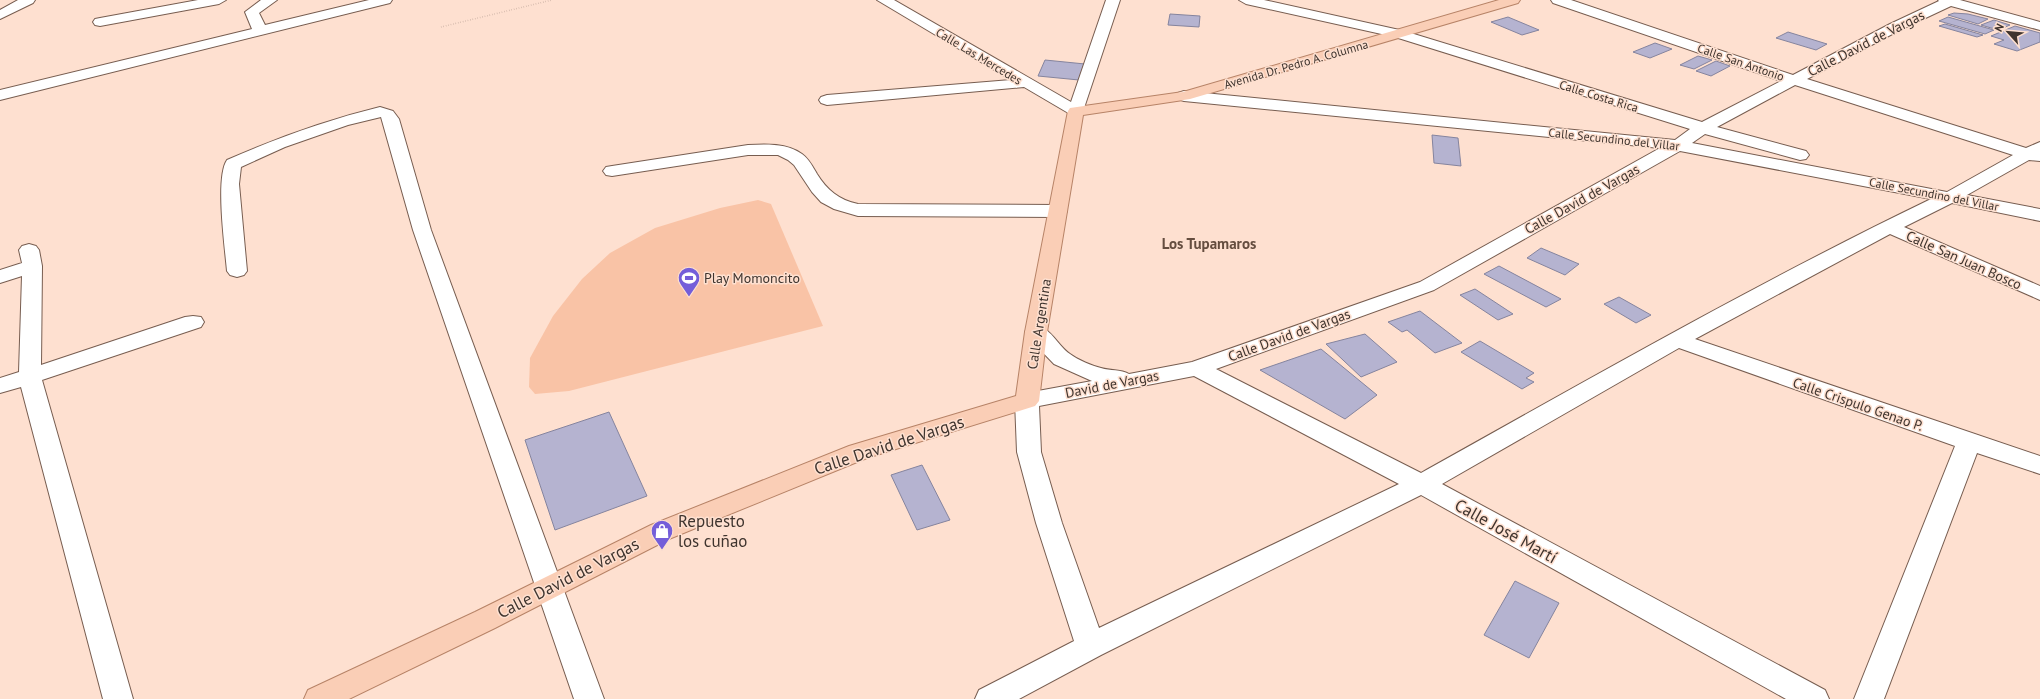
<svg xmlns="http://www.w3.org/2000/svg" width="2040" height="699" font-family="'PT Sans',sans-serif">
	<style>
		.green { fill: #f9c3a6 }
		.building { fill: #b5b3d0; stroke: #85849e }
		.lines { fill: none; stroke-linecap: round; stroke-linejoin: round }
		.minor-casing { stroke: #775d50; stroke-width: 2 }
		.major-casing { stroke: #b78367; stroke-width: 2 }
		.path { stroke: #bda599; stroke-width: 1.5; stroke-dasharray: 0.5 2; stroke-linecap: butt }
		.minor { fill: #fff; fill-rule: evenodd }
		.major { fill: #faceb6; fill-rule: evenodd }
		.labels { text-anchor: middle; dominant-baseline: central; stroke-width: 3; stroke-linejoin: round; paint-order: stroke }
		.far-street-label { font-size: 12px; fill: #3f342e; stroke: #fee0d0 }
		.street-label { font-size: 14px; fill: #3f342e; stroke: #fee0d0 }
		.poi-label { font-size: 14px; fill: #3f342e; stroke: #fee0d0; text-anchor: start }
		.neighbourhood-label { font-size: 15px; font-weight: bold; fill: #654d3f; stroke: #fee0d0 }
		.near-street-label { font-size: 17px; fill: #3f342e; stroke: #fee0d0 }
		.near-poi-label { font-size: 17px; fill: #3f342e; stroke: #fee0d0; text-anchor: start }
	</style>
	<rect width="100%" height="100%" fill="#fee0d0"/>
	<path class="green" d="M758,200L771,204L823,326L569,391L535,394L529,387L530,358L553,316L582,279L610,253L655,228L720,208Z"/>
	<path class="building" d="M1954,13L1968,14L1988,19L1978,24L1948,15Z
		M1170,14L1200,16L1199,27L1168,25Z
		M1508,17L1539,30L1522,35L1491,22Z
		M1948,17L1994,30L1985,34L1939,21Z
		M1994,20L2010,25L1998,30L1981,25Z
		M1945,24L1983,35L1977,37L1939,26Z
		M2015,26L2040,33V42L2017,51L1994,44L2004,40L1991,36Z
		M1788,32L1827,44L1816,50L1776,38Z
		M1655,43L1672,49L1650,58L1633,52Z
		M1698,56L1712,60L1694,69L1680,65Z
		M1045,60L1085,64L1079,80L1038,76Z
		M1716,61L1730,66L1711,76L1696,71Z
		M1432,135L1458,138L1461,166L1434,163Z
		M1541,248L1579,264L1565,275L1527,258Z
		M1499,266L1561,299L1546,307L1484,274Z
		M1475,289L1513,314L1498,320L1460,295Z
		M1619,297L1651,315L1636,323L1604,304Z
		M1420,311L1462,343L1435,353L1407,330L1402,332L1388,322Z
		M1365,334L1397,362L1361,377L1326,344Z
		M1480,341L1534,373L1526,378L1534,382L1522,389L1461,352Z
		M1321,349L1377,395L1345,419L1260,370Z
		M609,412L647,496L555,530L525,440Z
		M922,465L950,520L917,530L891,475Z
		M1515,581L1559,603L1529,658L1484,635Z"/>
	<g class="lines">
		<g class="minor-casing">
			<path id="minor" d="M18,0H35L33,3L0,19V10Z
				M198,0H226L219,4L100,26L95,25L93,22L95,19L100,18Z
				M261,0H277L259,13L265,25L369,0H392L390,3L0,100V90L252,29L245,12Z
				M877,0H894L1071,102L1106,0H1120L1082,114H1070L1024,87L827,105L821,103L819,100L821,97L827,95L1011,80Z
				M1239,0H1264L1404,31L1702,122L1781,81L1553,3L1551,0H1571L1793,75L1890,24L1939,1L1938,0H1960L2040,22V30L1951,6L1900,30L1807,79L2026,148L2040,142V161L2029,160L1967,195L2040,209V221L1952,203L1904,227L2040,286V300L1890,234L1695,339L2040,456V474L1977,453L1884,699H1854L1955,446L1679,348L1442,484L1825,690L1829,699H1786L1421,495L1101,655L1019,699H975L979,690L1074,641L1036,523L1017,452L1015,401L1019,396L1027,393L1092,381L1054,364L1028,337L1025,332L1028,327C1050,322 1055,344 1070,354C1078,360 1092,366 1101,368C1110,371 1121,369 1129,374L1192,362L1420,282L1660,148L1184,101L1178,99L1176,96L1178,93L1184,91L1675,140L1690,129L1395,37L1246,4ZM1795,85L2013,155L1947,192L1692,143L1705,134L1800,160L1806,159L1809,155L1806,151L1717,127ZM1680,151L1931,199C1757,283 1589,379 1421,473L1216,369L1434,290ZM1194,376L1399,484L1099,628L1062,523L1041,452L1039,406Z
				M380,107L393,111L399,119L431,230L604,699H574L413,230L381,117L348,125L285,147L241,167L239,184L247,271L244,275L237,277L230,275L227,271C225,248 215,177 227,160C277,138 327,120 380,107Z
				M748,145C766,144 787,143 802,154C809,159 813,167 817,174C827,190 839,200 858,204L1058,205L1065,207L1067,211L1065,215L1058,217L858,216L834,209L821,202L812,192L794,165L788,160L778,155H748L612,176L606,175L603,171L606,167L612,166Z
				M29,244L36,246L39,250L42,266L41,365L185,317L193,316L201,317L204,322L201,327L42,380L133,699H103L21,387L0,393V378L19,372L22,276L0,283V270L22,263L19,250L22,246Z"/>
		</g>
		<g class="major-casing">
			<path id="major" d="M1499,0H1520L1518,3L1190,99L1083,115L1047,332L1039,401L1035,406L867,458L669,539L495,628L349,699H304L308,690L475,612L651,525L849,446L1016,396L1025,332L1068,111L1070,108L1183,92Z"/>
		</g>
		<path class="path" d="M441,27L552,0"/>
		<use href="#minor" class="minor"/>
		<use href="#major" class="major"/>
	</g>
	<defs>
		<g id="stadium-pin" transform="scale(1.15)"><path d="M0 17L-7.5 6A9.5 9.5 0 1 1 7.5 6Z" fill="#745ed9" stroke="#fee0d0"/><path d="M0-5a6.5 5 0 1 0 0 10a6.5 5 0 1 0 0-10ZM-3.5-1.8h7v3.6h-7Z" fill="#fff"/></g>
		<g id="shop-pin" transform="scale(1.15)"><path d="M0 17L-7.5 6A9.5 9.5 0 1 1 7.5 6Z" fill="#745ed9" stroke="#fee0d0"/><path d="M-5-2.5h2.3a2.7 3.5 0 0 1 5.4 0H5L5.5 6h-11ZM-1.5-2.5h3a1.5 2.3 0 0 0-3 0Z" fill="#fff"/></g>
	</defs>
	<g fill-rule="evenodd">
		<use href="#stadium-pin" x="689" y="278"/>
		<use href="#shop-pin" x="662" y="531"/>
	</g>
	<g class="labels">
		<g class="far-street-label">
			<text transform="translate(979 56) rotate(31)">Calle Las Mercedes</text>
			<text transform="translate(1741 62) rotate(19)">Calle San Antonio</text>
			<text transform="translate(1296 64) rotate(-16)">Avenida Dr. Pedro A. Columna</text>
			<text transform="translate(1599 96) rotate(17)">Calle Costa Rica</text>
			<text transform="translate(1614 139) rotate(6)">Calle Secundino del Villar</text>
			<text transform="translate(1934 194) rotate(11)">Calle Secundino del Villar</text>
		</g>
		<g class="street-label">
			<text transform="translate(1866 43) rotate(-27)">Calle David de Vargas</text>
			<text transform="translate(1582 199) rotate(-29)">Calle David de Vargas</text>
			<text transform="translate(1964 260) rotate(24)">Calle San Juan Bosco</text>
			<text transform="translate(1039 324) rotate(-81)">Calle Argentina</text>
			<text transform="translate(1289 335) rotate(-20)">Calle David de Vargas</text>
			<text transform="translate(1112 384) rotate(-11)">David de Vargas</text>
			<text transform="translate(1858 404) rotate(19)">Calle Crispulo Genao P.</text>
		</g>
		<g class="poi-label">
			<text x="704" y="278">Play Momoncito</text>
		</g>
		<g class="neighbourhood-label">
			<text x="1209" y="243">Los Tupamaros</text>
		</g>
		<g class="near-street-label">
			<text transform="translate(889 445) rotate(-18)">Calle David de Vargas</text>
			<text transform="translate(1506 531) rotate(29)">Calle José Martí</text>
			<text transform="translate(568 578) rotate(-27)">Calle David de Vargas</text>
		</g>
		<g class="near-poi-label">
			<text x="678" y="521">Repuesto<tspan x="678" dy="20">los cuñao</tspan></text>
		</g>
	</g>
	<g transform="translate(2008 32) rotate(297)" stroke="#fee0d0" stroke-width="3" paint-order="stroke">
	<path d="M0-3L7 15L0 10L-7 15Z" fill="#3f342e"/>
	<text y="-6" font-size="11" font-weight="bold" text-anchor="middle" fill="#3f342e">N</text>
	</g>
</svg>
